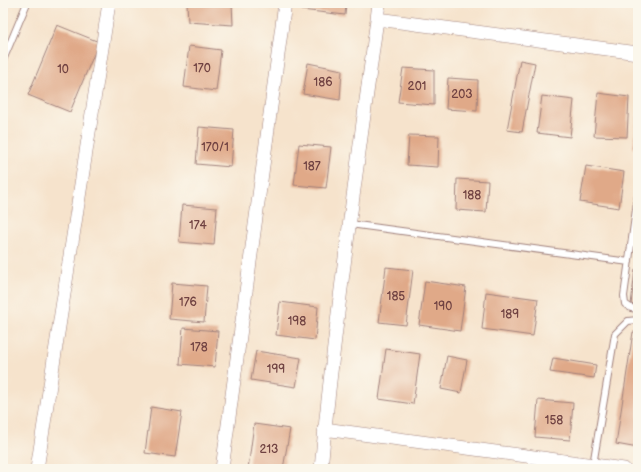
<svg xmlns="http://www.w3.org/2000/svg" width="641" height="472" font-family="'Balsamiq Sans',sans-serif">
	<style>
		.building { fill: #e0a988 }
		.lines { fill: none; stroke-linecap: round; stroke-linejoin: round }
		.service-casing { stroke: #a0817c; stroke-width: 8 }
		.minor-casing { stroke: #a0817c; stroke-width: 14 }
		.service { stroke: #fff; stroke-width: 6 }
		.minor { stroke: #fff; stroke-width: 13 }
		.labels { text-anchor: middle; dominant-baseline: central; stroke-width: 3; stroke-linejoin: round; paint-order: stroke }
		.number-label { font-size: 12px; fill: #704242 }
	</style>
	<rect width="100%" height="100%" fill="#fbf7ec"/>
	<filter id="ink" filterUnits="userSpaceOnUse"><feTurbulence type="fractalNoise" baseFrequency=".025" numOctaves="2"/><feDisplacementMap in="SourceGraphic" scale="8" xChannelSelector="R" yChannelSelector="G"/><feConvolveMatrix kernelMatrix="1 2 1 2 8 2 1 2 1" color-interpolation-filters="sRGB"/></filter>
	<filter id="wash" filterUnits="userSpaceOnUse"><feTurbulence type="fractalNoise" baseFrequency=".012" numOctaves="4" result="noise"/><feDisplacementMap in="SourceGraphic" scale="16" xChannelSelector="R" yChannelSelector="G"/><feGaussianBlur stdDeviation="0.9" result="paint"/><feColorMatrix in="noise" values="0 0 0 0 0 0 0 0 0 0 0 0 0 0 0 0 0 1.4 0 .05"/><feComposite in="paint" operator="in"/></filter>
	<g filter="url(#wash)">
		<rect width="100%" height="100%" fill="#f6e3cc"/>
		<g id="blocks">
			<path class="building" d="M187,3H232L233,25L188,22Z
				M302,3H346L345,15L301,10Z
				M628,3H638V7L628,5Z
				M57,25L99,42L70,112L28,95Z
				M189,46L221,50L216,91L184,87Z
				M520,60L535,63L522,132L507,130Z
				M308,63L342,70L340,100L303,94Z
				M403,68L434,70V105L398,102Z
				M448,78L478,80L477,111L446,109Z
				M598,93L629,97L627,137L594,136Z
				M542,96L574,100L570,137L537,133Z
				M637,117H638V149L633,148Z
				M199,127L234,130L231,167L196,164Z
				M409,135L439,136L438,167L407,165Z
				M299,144L331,147L326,188L294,185Z
				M586,166L624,172L619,208L580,202Z
				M457,179L488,181L486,212L456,210Z
				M182,205L217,208L214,245L179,242Z
				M386,267L413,270L406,325L379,322Z
				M635,269L638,270V305H631Z
				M425,281L466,287L460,331L419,325Z
				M172,283L207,286L204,322L169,319Z
				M486,292L538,299L533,336L482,329Z
				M280,302L318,307L315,340L276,335Z
				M183,328L218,331L215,367L180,364Z
				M633,332L638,333V448L616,444Z
				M386,349L420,354L413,404L379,399Z
				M256,351L301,358L296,387L251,380Z
				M447,356L467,360L461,393L441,389Z
				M553,358L596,365L594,378L550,372Z
				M538,400L573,403L570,440L535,437Z
				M151,407L182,412L175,457L145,453Z
				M254,424L290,429L283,469H248Z"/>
		</g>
	</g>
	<g filter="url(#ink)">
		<use href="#blocks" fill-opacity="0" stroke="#a0817c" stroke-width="1"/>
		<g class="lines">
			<g class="service-casing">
				<path id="service" d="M3,44L9,46L3,60
					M9,46L27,3
					M638,195L624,296L625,304L631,308L638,309
					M350,224L629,262
					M593,465L615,334L628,321L638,320"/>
			</g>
			<g class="minor-casing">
				<path id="minor" d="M377,19L379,3
					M324,429L624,469
					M37,469L109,3
					M222,469L285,3
					M321,469C335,319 357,169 377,19L638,53"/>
			</g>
			<use href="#service" class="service"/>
			<use href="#minor" class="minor"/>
		</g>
	</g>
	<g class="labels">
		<g class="number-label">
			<text x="202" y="68">170</text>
			<text x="63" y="69">10</text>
			<text x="323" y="82">186</text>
			<text x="417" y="86">201</text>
			<text x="462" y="94">203</text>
			<text x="215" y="147">170/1</text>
			<text x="312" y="166">187</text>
			<text x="472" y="195">188</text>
			<text x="198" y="225">174</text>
			<text x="396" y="296">185</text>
			<text x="188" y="302">176</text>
			<text x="443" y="306">190</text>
			<text x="510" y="314">189</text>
			<text x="297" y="321">198</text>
			<text x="199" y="347">178</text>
			<text x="276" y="369">199</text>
			<text x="554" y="420">158</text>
			<text x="269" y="449">213</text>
		</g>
	</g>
	<rect width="641" height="472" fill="none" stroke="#fbf7ec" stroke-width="16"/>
</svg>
